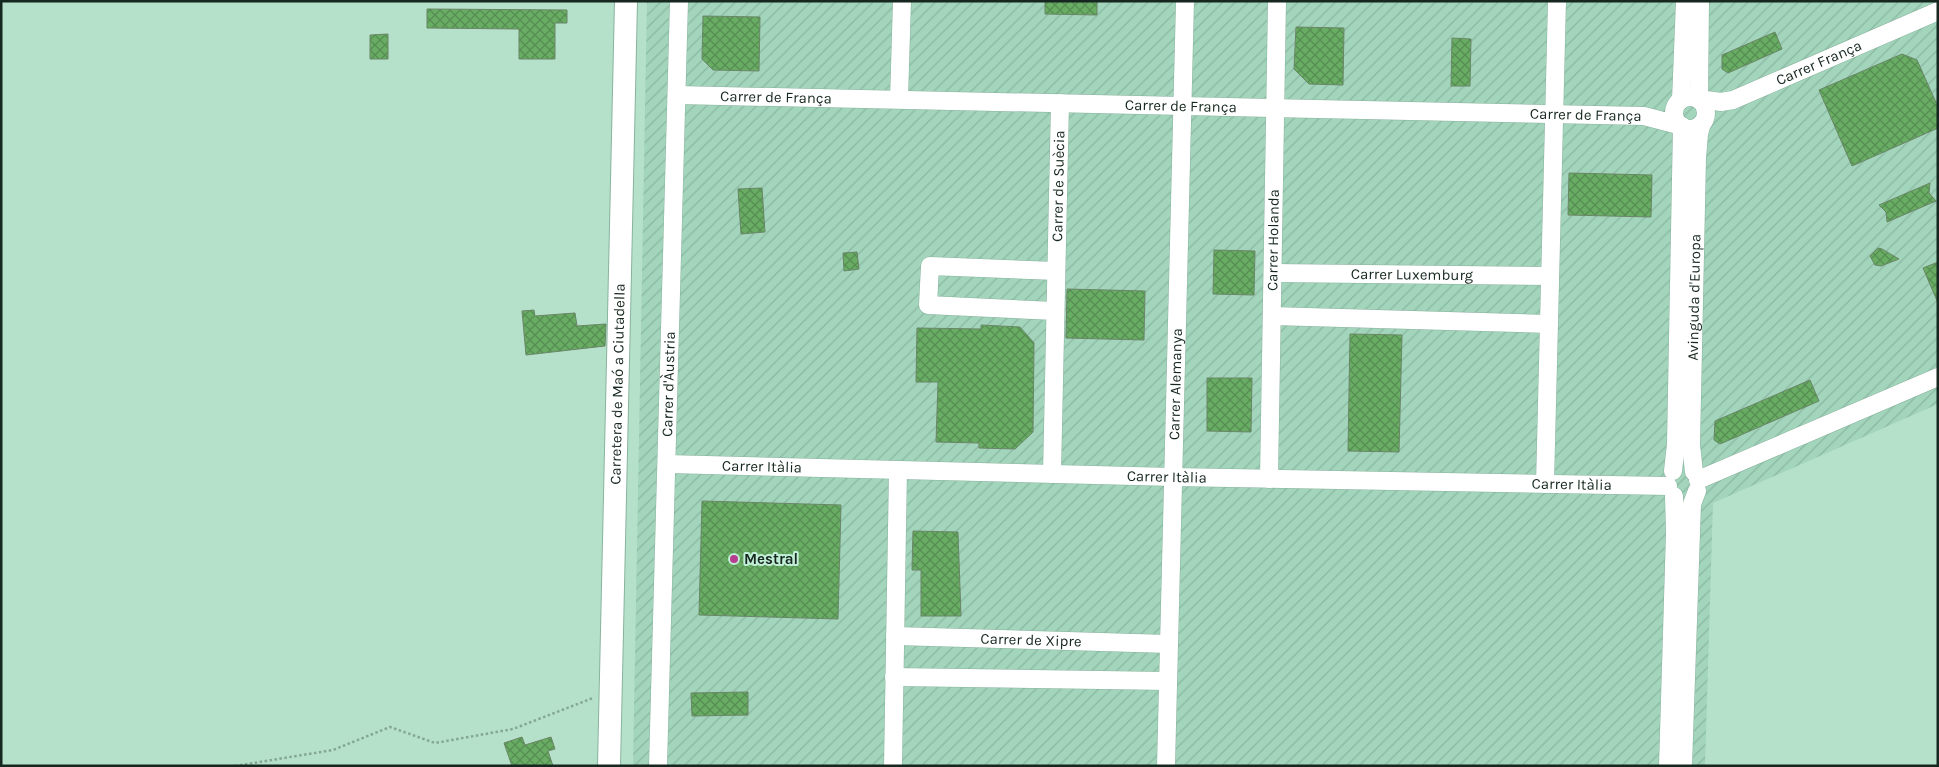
<svg xmlns="http://www.w3.org/2000/svg" width="1939" height="767" font-family="Karla,sans-serif">
	<style>
		.industrial { fill: url(#industrial-furrows) }
		.building { fill: url(#building-cross-hatch); stroke: #6a8667 }
		.lines { fill: none; stroke-linecap: round; stroke-linejoin: round }
		.minor-casing { stroke: #88b39d; stroke-width: 19 }
		.major-casing { stroke: #88b39d; stroke-width: 24 }
		.path { stroke: #83a794; stroke-width: 2.5; stroke-dasharray: 2.5 2.5; stroke-linecap: butt }
		.minor { stroke: #fff; stroke-width: 18 }
		.major { stroke: #fff; stroke-width: 22 }
		.poi-dot { fill: #b63d90; stroke: #c2efd7; stroke-width: 2 }
		.labels { text-anchor: middle; dominant-baseline: central; stroke-width: 4; stroke-linejoin: round; paint-order: stroke }
		.street-label { font-size: 15px; fill: #15271e; stroke: #c2efd7 }
		.poi-label { font-size: 15px; font-weight: bold; fill: #15271e; stroke: #c2efd7; text-anchor: start }
	</style>
	<defs>
		<pattern id="industrial-furrows" width="10" height="10" patternUnits="userSpaceOnUse" patternTransform="scale(1.25)"><rect width="10" height="10" fill="#a2d5bc"/><path d="M-1 1l2-2M0 10L10 0M9 11l2-2" fill="none" stroke="#8bb7a1"/></pattern>
		<pattern id="building-cross-hatch" width="8" height="8" patternUnits="userSpaceOnUse" patternTransform="scale(1.25)"><rect width="8" height="8" fill="#69ad64"/><path d="M0 0l8 8M0 8l8-8" fill="none" stroke="#558d52"/></pattern>
	</defs>
	<rect width="100%" height="100%" fill="#b5e1ca"/>
	<path class="industrial" d="M647,1H1938V404L1713,503L1705,766H633Z"/>
	<path class="building" d="M1045,1H1097V15L1045,14Z
		M427,9L567,10V23H555V59H519V29L427,28Z
		M703,16L760,17L759,71L713,70L702,59Z
		M1296,27L1344,28L1343,85L1309,84L1294,69Z
		M1775,32L1782,49L1728,73L1722,69V55Z
		M388,34V59H370V35Z
		M1452,38L1471,39L1470,86H1451Z
		M1902,54L1917,60L1938,107V128L1852,166L1819,90Z
		M1569,173L1652,175L1651,217L1568,215Z
		M1930,183L1929,193L1936,201L1887,222L1886,212L1879,205Z
		M762,188L765,232L741,234L738,189Z
		M1878,248L1882,249L1899,259L1881,266L1875,265L1870,256Z
		M1214,250L1255,251L1254,295L1213,294Z
		M857,252L859,269L844,271L843,253Z
		M1938,262V303L1923,268Z
		M1067,289L1145,291L1144,340L1066,338Z
		M534,310L535,316L575,313L577,326L606,324L605,346L526,355L522,311Z
		M981,325L1020,327L1034,343L1033,432L1015,449L979,448V443L936,442L938,382H916L917,328L981,329Z
		M1350,334L1402,335L1399,452L1348,451Z
		M1207,378H1252L1251,432L1207,431Z
		M1810,380L1819,401L1720,444L1714,440L1715,421Z
		M702,501L841,505L838,619L699,615Z
		M913,531L958,532L961,616H921V570H912Z
		M748,692V715L692,716L691,693Z
		M522,737L525,745L551,737L555,749L548,751L553,766H512L504,743Z"/>
	<g class="lines">
		<g class="minor-casing">
			<g id="minor">
				<path id="s1" d="M1700,1L1699,99L1721,102L1733,100L1938,11"/>
				<path id="s2" d="M677,95L1644,116L1682,126L1676,444L1673,471"/>
				<circle cx="1690" cy="113" r="16"/>
				<path d="M899,99L902,1"/>
				<path d="M1681,100L1685,1"/>
				<path id="s3" d="M1273,273L1550,276"/>
				<path d="M1055,311L928,305L930,266L1056,271"/>
				<path d="M1272,316L1548,324"/>
				<path id="s4" d="M667,464L1173,477L1668,486"/>
				<path id="s5" d="M1694,472L1691,445L1697,158L1699,134L1702,123"/>
				<path id="s6" d="M1052,474L1060,103"/>
				<path id="s7" d="M1269,479L1277,1"/>
				<path d="M1698,480L1938,377"/>
				<path d="M1545,484L1557,1"/>
				<path id="s8" d="M895,636L1169,644"/>
				<path d="M894,677L1168,681"/>
				<path id="s9" d="M658,766L679,1"/>
				<path d="M893,766L898,470"/>
				<path id="s10" d="M1166,766L1185,1"/>
				<path d="M1668,766L1675,532L1674,496"/>
				<path d="M1683,766L1692,504L1697,491"/>
			</g>
		</g>
		<g class="major-casing">
			<g id="major">
				<path id="s11" d="M609,766L626,1"/>
			</g>
		</g>
		<path class="path" d="M235,766L333,750L390,727L435,743L513,729L593,698"/>
		<use href="#minor" class="minor"/>
		<use href="#major" class="major"/>
	</g>
	<circle class="poi-dot" cx="734" cy="559" r="5"/>
	<g class="labels">
		<g class="street-label">
			<text stroke="none"><textPath href="#s1" startOffset="226">Carrer França</textPath></text>
			<text stroke="none"><textPath href="#s2" startOffset="99">Carrer de França</textPath></text>
			<text stroke="none"><textPath href="#s2" startOffset="504">Carrer de França</textPath></text>
			<text stroke="none"><textPath href="#s2" startOffset="909">Carrer de França</textPath></text>
			<text stroke="none"><textPath href="#s6" startOffset="288">Carrer de Suècia</textPath></text>
			<text stroke="none"><textPath href="#s7" startOffset="239">Carrer Holanda</textPath></text>
			<text stroke="none"><textPath href="#s3" startOffset="139">Carrer Luxemburg</textPath></text>
			<text stroke="none"><textPath href="#s5" startOffset="175">Avinguda d'Europa</textPath></text>
			<text stroke="none"><textPath href="#s10" startOffset="382">Carrer Alemanya</textPath></text>
			<text stroke="none"><textPath href="#s11" startOffset="382">Carretera de Maó a Ciutadella</textPath></text>
			<text stroke="none"><textPath href="#s9" startOffset="382">Carrer d'Àustria</textPath></text>
			<text stroke="none"><textPath href="#s4" startOffset="95">Carrer Itàlia</textPath></text>
			<text stroke="none"><textPath href="#s4" startOffset="500">Carrer Itàlia</textPath></text>
			<text stroke="none"><textPath href="#s4" startOffset="905">Carrer Itàlia</textPath></text>
			<text stroke="none"><textPath href="#s8" startOffset="136">Carrer de Xipre</textPath></text>
		</g>
		<g class="poi-label">
			<text x="744" y="559">Mestral</text>
		</g>
	</g>
	<rect width="1939" height="767" fill="none" stroke="#15271e" stroke-width="5"/>
</svg>
